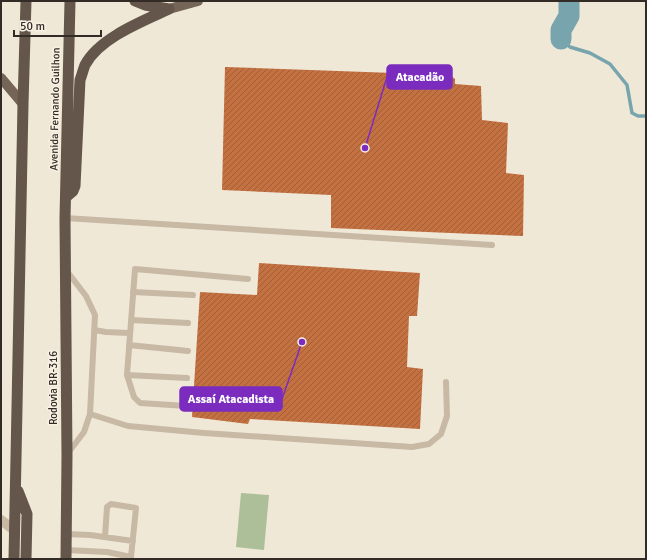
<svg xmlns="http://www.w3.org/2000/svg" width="647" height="560" font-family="Signika,sans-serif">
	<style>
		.pitch { fill: #adbf98 }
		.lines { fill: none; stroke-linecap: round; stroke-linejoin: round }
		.stream { stroke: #77a4ad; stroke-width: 3.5 }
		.river { stroke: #77a4ad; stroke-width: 21 }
		.building { fill: url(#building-hatch) }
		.service { stroke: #c8b9a4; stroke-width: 6 }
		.minor { stroke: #c8b9a4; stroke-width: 10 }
		.primary { stroke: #756556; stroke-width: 10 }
		.trunk { stroke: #64564a; stroke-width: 11 }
		.labels { text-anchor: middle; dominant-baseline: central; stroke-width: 3; stroke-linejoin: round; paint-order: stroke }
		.street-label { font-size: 11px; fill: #332b25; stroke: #f8f1e3 }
		.leader { fill: none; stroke: #7b2cbf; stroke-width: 1.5 }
		.callout-dot { fill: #7b2cbf; stroke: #f8f1e3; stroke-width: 1.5 }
		.callout { fill: #7b2cbf; stroke: #7b2cbf; stroke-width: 1.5 }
		.callout-label { font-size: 12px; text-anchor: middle; font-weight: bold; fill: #fff }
	</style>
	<defs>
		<pattern id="building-hatch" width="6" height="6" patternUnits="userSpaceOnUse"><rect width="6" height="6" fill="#c47142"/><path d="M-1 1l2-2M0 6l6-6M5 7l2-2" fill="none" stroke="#a05d37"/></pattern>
	</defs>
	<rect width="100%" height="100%" fill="#f0e8d7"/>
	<path class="pitch" d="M241,493L269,495L264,550L236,547Z"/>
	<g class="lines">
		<path class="stream" d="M561,39L570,47L590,53L610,64L627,85L632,113L638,116H646"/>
		<path class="river" d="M561,39V30L569,16V1"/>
	</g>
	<path class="building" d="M225,67L450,75L455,79V84L481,86L482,120L508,123L506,173L524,175L523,236L331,228V195L222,190Z
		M259,263L420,273L417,316H409L407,367L423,369L420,429L250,419L248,424L192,417L200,292L257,295Z"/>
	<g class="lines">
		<path class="service" d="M65,218L492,245
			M66,270L86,296L95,315L90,414L84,432L68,453
			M133,292L193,295
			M131,320L188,323
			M94,330L106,332L129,333
			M129,345L188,351
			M127,375L187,378
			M186,406L140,403L134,397L127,375L135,269L248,279
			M90,414L128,426L204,433L412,447L429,444L441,434L447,416L446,382
			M66,534L90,535L133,541
			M105,537L107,507L111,504L136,508L131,557
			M66,550L107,552L131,557V559"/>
		<path class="minor" d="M1,520L15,531"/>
		<path class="primary" d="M169,9L198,1
			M1,78L23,104"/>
		<path class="trunk" d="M135,1L145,5L169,9
			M66,197L73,191L75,186L80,80C82,75 83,70 85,65C99,38 143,21 169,9
			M18,491L27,514L26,559
			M14,559L23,104L26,1
			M66,559L67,455L65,218L70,1"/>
	</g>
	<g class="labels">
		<g class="street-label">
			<text transform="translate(55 109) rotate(-89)">Avenida Fernando Guilhon</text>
			<text transform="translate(53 388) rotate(-90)">Rodovia BR-316</text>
		</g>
	</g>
	<path class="leader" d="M365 148L387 77M302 342L282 399"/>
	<g class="callout-dot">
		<circle cx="365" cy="148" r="4"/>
		<circle cx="302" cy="342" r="4"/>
	</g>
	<g class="callout">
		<rect x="387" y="65" width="65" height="24" rx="4"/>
		<rect x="180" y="387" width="102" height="24" rx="4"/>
	</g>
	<g class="callout-label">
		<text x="420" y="81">Atacadão</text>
		<text x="231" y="403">Assaí Atacadista</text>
	</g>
	<rect width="647" height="560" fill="none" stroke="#332b25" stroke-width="4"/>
	<path d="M14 30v6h87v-6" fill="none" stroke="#332b25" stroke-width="2"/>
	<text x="20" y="30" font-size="12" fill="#332b25" stroke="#f8f1e3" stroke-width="3" paint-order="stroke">50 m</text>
</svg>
